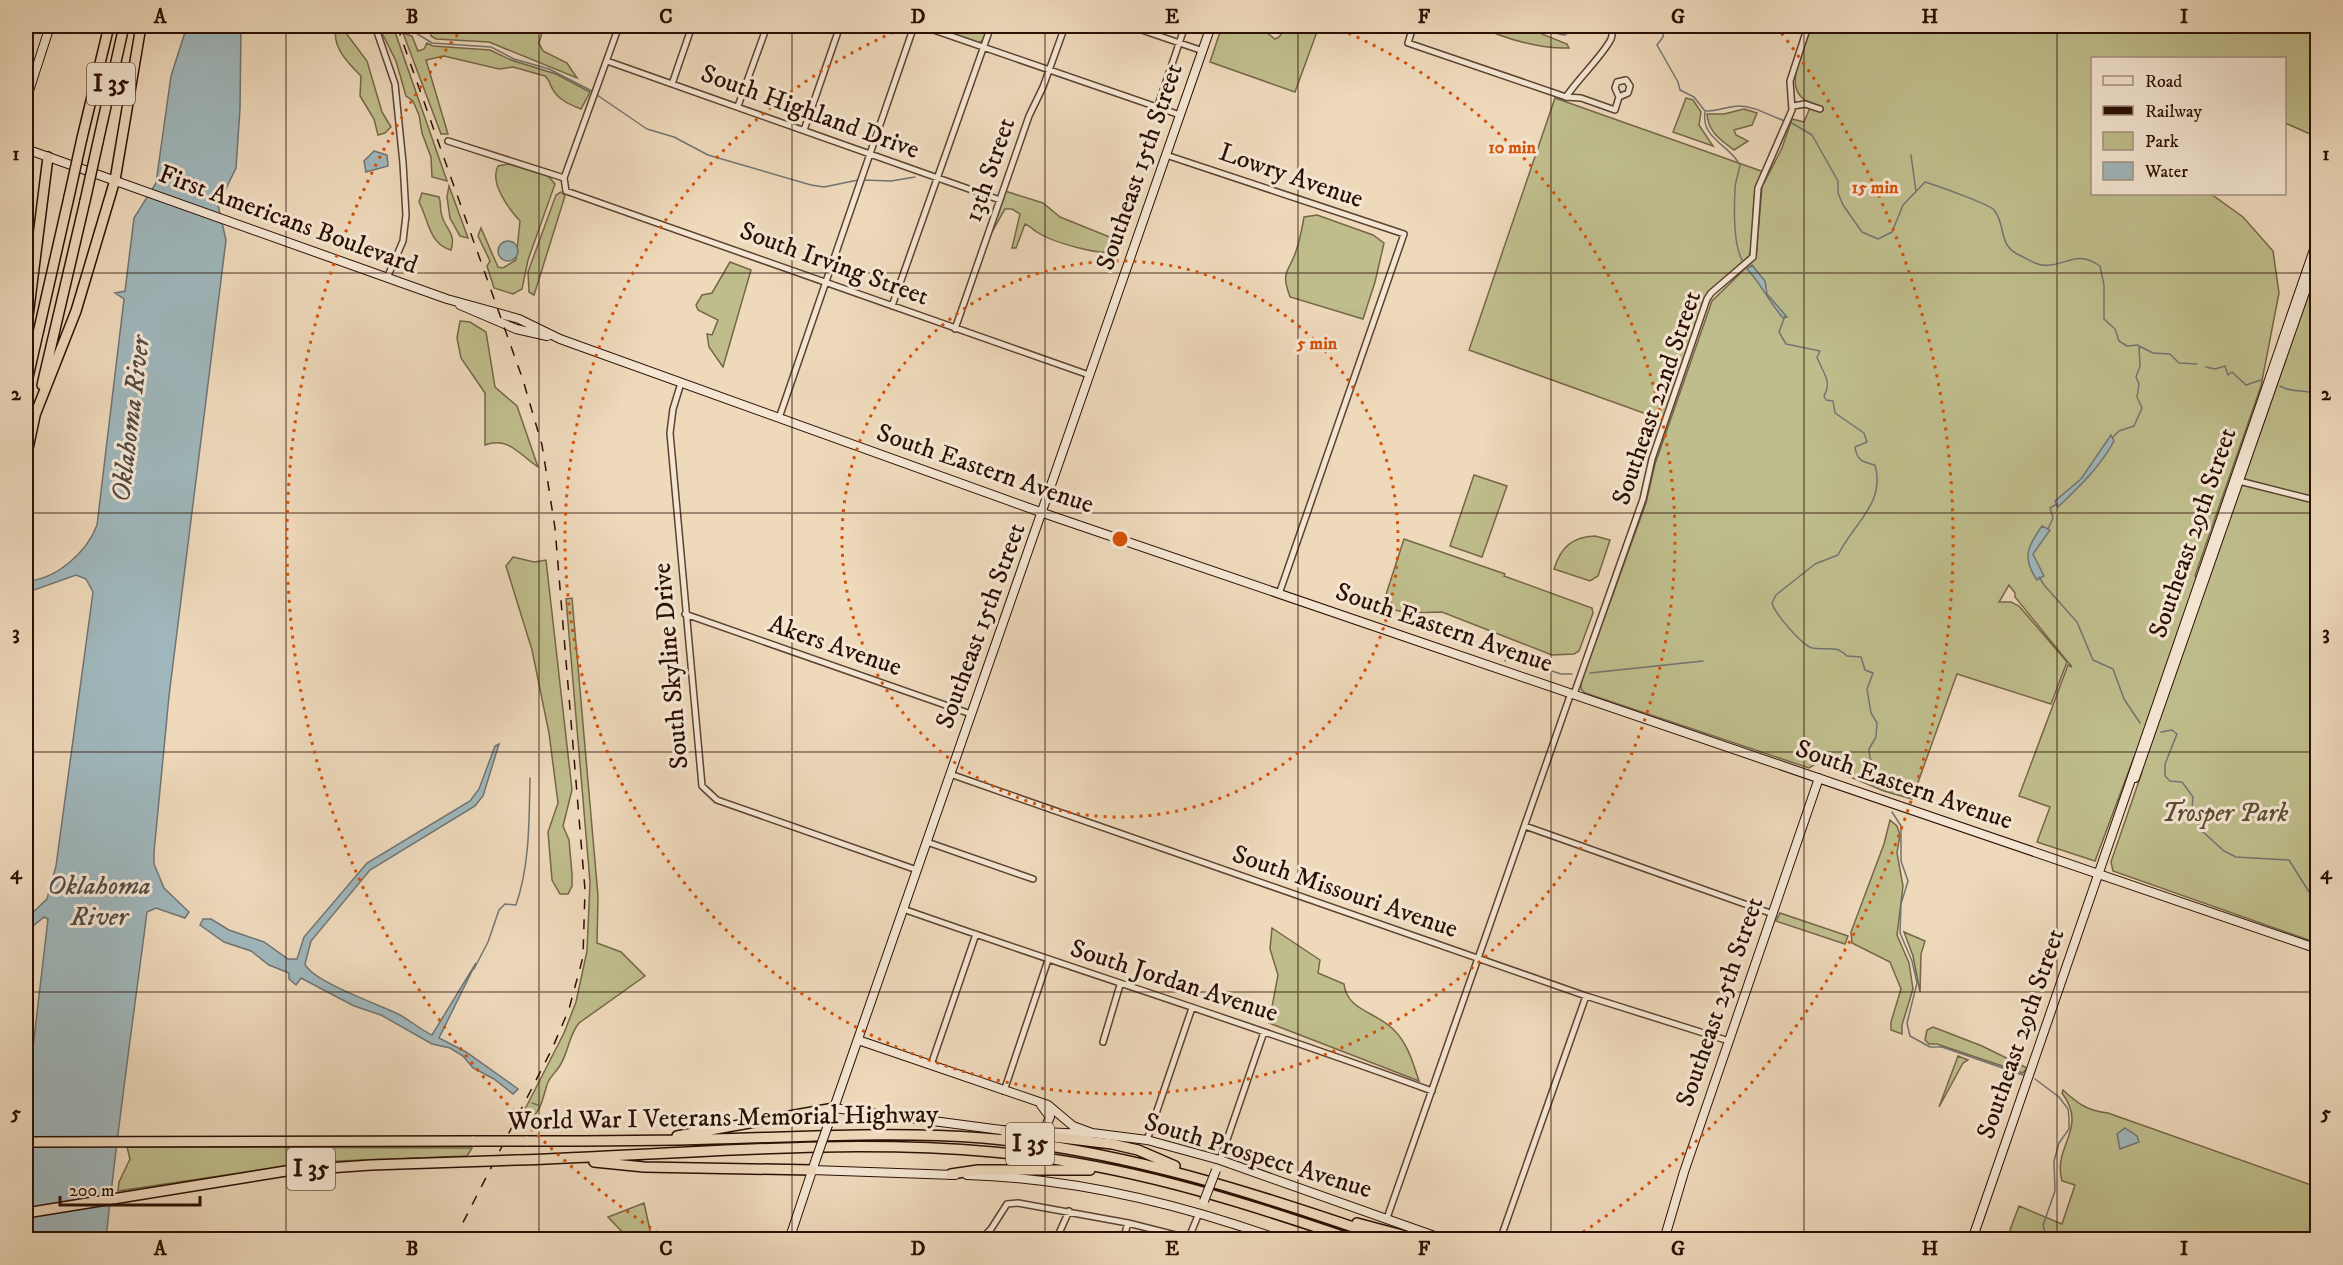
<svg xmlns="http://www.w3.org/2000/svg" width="2343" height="1265" font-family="'IM FELL DW Pica',serif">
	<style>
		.green { fill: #bfbd8c; stroke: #766648; stroke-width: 1.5 }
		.water { fill: #9fb7bc; stroke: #717472; stroke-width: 1.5 }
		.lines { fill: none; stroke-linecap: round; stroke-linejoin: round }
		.stream { stroke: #717472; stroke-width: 1.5 }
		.street-casing { stroke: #5c4231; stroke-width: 8 }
		.secondary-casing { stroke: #2c0f03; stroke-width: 10 }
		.highway-casing { stroke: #2c0f03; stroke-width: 12 }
		.street { stroke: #f4e6d3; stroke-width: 5 }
		.secondary { stroke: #f4e6d3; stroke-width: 8 }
		.highway { stroke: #eed9bb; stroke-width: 9 }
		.rail { stroke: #2c0f03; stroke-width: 1.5; stroke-dasharray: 10 10; stroke-linecap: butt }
		.secondary-bridge-casing { stroke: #2c0f03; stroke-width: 10; stroke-linecap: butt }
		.highway-bridge-casing { stroke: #2c0f03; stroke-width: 12; stroke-linecap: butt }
		.secondary-bridge { stroke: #f4e6d3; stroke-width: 8 }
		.highway-bridge { stroke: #eed9bb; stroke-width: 9 }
		.grid { fill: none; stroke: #2c0f03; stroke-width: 1.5; stroke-opacity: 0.55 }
		.ring { fill: none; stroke: #d5520b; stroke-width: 3; stroke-dasharray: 3 6 }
		.labels { text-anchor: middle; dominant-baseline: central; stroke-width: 6; stroke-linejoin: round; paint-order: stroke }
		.shield { fill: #f4e6d3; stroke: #685041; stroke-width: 1.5 }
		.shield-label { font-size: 24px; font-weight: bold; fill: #2c0f03 }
		.street-label { font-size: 26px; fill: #2c0f03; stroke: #f4e6d3 }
		.park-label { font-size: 26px; font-style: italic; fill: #5f4c33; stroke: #f4e6d3 }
		.water-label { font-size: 27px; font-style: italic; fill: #544a44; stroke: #f4e6d3 }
		.centre { fill: #d5520b; stroke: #f4e6d3; stroke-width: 3 }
		.ring-label { font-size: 18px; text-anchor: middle; font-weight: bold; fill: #d5520b; stroke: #f4e6d3; stroke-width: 6; stroke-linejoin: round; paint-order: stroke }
		.neatline { fill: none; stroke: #2c0f03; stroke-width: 2 }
		.grid-label { font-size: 20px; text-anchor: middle; font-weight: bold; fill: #2c0f03 }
	</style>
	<rect width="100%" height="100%" fill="#eed9bb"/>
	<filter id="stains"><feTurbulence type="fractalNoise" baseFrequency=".00333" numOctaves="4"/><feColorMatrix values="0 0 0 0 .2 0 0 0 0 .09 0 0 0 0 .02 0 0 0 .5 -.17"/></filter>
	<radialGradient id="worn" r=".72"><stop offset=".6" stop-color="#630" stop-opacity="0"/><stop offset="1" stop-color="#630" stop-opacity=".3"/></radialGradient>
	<path class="green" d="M431,26H544L539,43L543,51L567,63L577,78L489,42L436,39L431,36Z
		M930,26H989L984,39L979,43Z
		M1225,26H1267L1266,32L1275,39L1279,37L1287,26L1318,29L1295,92L1210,62L1219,35Z
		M1479,26H1522L1567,44L1569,48C1541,49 1504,39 1479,26Z
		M1812,26H2317V137L2285,123L2284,58H2092V194H2211L2243,217L2273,251L2279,293L2261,386L2195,576L2207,583L2317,266V943L2113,871L2111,862L2142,772L2134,757L2095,861L2037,842L2050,807L2019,796L2068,665L2072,667L2015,597V593L2009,585L1999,602H2011L2019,606L2067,662L2051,704L1957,674L1912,799L1884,791L1817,763L1809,768L1585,693L1581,689V682L1646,503L1655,464L1712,301L1756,258L1762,187L1782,148L1792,119L1804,122L1812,103C1778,93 1805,47 1812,26Z
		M336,29H343L367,61L382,112L391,127L385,133L378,135L374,119L360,96L361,76C348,63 332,47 336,29Z
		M380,29L395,32L447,181L432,177L431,157L422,133L419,115L413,101L406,96L396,61Z
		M403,33L412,36L418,51L424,49L427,43L433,46L490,50L511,60L556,74L590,92L581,109C565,103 554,97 549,81L545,76L513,67L499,69L444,56L426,60L448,134H441Z
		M1555,98L1764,172L1754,199L1752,246L1749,256L1707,294L1664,417L1660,419L1469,350Z
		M1686,98L1693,100L1701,112L1699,125L1713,146L1673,132Z
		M1744,109L1757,113L1752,125L1734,130L1736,135L1748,141L1734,150C1721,140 1708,132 1707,114H1724Z
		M508,164L548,176L555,184L528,260L522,289L513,294L494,288L487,266L490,261L478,236L481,228L498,267L503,268L516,260L520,221C509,209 489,183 498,166Z
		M449,186L468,238L460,236L450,218L447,197Z
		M1005,191L1043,203L1060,217L1122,242L1120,250C1106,259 1050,241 1037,232C1032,229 1030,226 1025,224L1016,248H1012L1020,214L1012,209H1005L992,232Z
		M561,192L565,196L534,295L529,292L528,272L556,195Z
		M422,193L439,197C441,202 440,207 441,212C443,228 457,232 451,250C429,244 429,221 419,202Z
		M1317,215L1373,235L1384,243L1375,282L1363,319L1290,297C1280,270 1289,273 1296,251C1300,240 1302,228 1304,217Z
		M730,262L751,270L723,367L709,347L707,334L712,335L718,320L698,310L696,305L702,295L712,293Z
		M460,321L470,322L486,332L495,387L517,406L538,467C520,455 508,436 485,445V393L461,358L457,338Z
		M1474,475L1507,486L1482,557L1450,546Z
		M1595,536L1610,540L1598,576L1590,581L1554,569C1561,547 1572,537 1595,536Z
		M1404,539L1505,574L1504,576L1592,608L1593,613L1579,651L1574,654L1552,655L1442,612L1408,613L1382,607Z
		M513,557L534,562L546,560L572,790L563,826L569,840L572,874V886L568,894H560L552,880L548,832L558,803L549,733L532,650L506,566Z
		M572,598L598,896L597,943L621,952L645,976L579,1023C568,1036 569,1053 559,1067C555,1073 551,1076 548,1082C543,1095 542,1113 528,1120L522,1115L564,1033L576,1002L587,951L590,882L566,599Z
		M1890,820L1897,826L1900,835L1897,853L1903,886L1897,935L1909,963L1913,989L1902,1025V1034L1891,1030V1022L1901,989L1890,962L1852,943L1851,932L1884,844Z
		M1780,913L1848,936L1845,944L1776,921Z
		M1272,928L1320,960L1318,973L1344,984C1347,1011 1377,1012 1394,1030C1408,1044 1413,1063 1419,1081L1269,1023L1278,975L1270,949Z
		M1904,932L1925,941L1921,954L1920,992L1913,956Z
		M1933,1027L1982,1046L2027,1068L2023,1073L1937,1044H1929L1925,1040L1927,1030Z
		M1958,1056L1968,1060L1963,1063L1939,1107Z
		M2063,1090C2078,1104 2088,1111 2108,1113L2317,1187V1239L2013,1240L2010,1230L2019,1206L2062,1224L2075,1185L2062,1181C2052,1146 2089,1129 2062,1093Z
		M127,1147L472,1148L467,1156L313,1162L118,1191L119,1182L130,1159Z
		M644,1203L652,1239H629L608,1217Z"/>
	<path class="water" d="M187,26H241L240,109L236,168L218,205L226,240L169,696L154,852V864L164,888L189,912L185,918L156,908L147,912C133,1021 117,1130 106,1239H26V1107L48,919L44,917L26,932V919L47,899L56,866L93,592L86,579L76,575L31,591L26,600V581C56,580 87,552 97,525L124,299L115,293L125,291L134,218L156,183L171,76Z
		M374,151L387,155L388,166L366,172L364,161Z
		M498 251a10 10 0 1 1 20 0a10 10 0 1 1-20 0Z
		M1752,265L1765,281L1767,294L1787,317L1783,318C1769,302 1760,282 1747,269Z
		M2111,435L2114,441C2101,466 2078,488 2058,507L2055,501L2081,479Z
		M2042,526L2050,530L2033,554L2044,576L2037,580C2022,558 2027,547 2042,526Z
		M499,744L483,796L475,806L370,870L311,941L305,964C312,981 377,1004 396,1013C409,1019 419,1029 432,1035L476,963L439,1038L466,1052L514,1086L518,1089L513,1094L494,1079L473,1068L463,1056L450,1048L432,1044L381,1015L354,1006L301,978L296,985L289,979V973L269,965L251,951L224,942L200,925L203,919H211L229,930L264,942L288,959H297L304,937L367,863L470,801L479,789L495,746Z
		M2125,1128L2137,1136L2139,1142L2120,1149L2117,1134Z"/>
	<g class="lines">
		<path class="stream" d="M1535,26C1546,27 1555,35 1565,35L1578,26
			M1664,26L1663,37L1657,45L1678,82L1680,90L1694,97L1705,111C1717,112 1727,106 1739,106C1755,106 1770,116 1785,121
			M404,30L416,33L432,43L491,47L514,59L549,69L594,92
			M597,95L647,129L674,137L708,155L811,185L824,187L858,180
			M1705,112C1701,139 1729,144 1740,165C1739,173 1735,181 1735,189C1734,209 1733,243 1742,260
			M1790,122L1812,135L1838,181V193L1843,205L1862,232L1878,239L1892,232L1903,205L1925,182C1935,185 1989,204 1994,210C2006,224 1998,244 2017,254C2024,257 2034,264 2042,265C2066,268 2074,248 2100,266L2104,285V319L2115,329L2119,341L2127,346L2138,345
			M1911,155L1916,192
			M863,180L891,181L915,177
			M1785,316L1779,332L1786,344L1820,351L1817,357C1822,372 1833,381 1824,396L1826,400L1833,401L1835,413L1864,433L1867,442L1855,447C1857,461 1863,462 1875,465C1886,503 1853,524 1838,555L1815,564L1776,595L1772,603C1775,614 1802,645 1812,648C1827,651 1835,644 1847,656L1861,657L1865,670L1873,673L1867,689L1871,713L1877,723L1876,737L1869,749L1870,758L1888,788
			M2139,346L2153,353L2170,354L2179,363L2197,364
			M2206,367L2215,369L2225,366L2228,375L2232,372L2246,385L2261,380
			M2280,386C2291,393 2304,389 2318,394
			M2113,437L2119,431L2134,426L2142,408L2137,397L2139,384L2136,377L2140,366L2139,346
			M2048,529L2053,518L2050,508L2057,504
			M2039,577L2044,585L2077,622L2093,660L2113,669L2124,699L2140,723
			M1505,661L1507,657L1512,658L1561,674H1572
			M1590,673L1703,661
			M2161,732L2172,730L2177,734L2165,764V776L2170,781L2182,782L2193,797L2192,808L2203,832L2224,851L2236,857L2289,860L2311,895L2318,900
			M1892,812L1901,826V861L1908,881L1901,904L1900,933L1912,961L1917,983L1907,1023L1910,1036L1930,1047H1942L2023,1075
			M474,969L488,942L499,910L505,904L516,905C530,864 529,820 530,778
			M2035,1079L2059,1097L2068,1109L2069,1118V1129L2059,1143L2054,1161L2055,1191L2043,1225L2047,1240
			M532,1103L538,1105"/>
		<g class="street-casing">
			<path id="street" d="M375,26L395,84L403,163L406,215L403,241L387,278
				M619,26L564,178L566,191L1089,375
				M922,26L1180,115
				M1130,26L1203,51
				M1419,26L1412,30L1408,43L1566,97L1581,98L1615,110L1619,97L1628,93L1630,86L1626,80L1617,82L1615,88L1619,97
				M607,61L1000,200
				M672,84L692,26
				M1566,97C1577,80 1604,54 1611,39C1613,34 1612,31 1610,26
				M738,106L767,26
				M1793,106L1805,104L1820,109
				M1157,108L1185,26
				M804,130L840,26
				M448,141L564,178
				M1166,155L1404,234L1279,594
				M892,306L991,26
				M955,329L1029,116L1043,87L1065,26
				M681,383L673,409L670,433L702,786L717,800L917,870
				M779,418L914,26
				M2239,481L2318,501
				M685,614L971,714
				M1574,694L1643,499L1652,459L1707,299L1711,293L1753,257L1758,188L1792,110L1790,81L1808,26
				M950,774L1586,996L1729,1041
				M1525,826L1773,914
				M927,842L1033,879
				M903,909C1079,971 1258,1027 1432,1091
				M1103,1042L1120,985
				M931,1065L976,934
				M1004,1091L1048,960
				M1147,1140L1192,1008
				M1220,1160L1264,1032
				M1387,1218L1571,693
				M980,1240L991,1229L1007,1204L1018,1203L1128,1223L1195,1240
				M1056,1240L1069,1211
				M1123,1240L1128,1223
				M1188,1240L1199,1213
				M1500,1240L1586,996"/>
		</g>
		<g class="secondary-casing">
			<path id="secondary" d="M26,100L50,26
				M26,149L447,299L519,319L560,339L1043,513L2318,949
				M460,305L516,329L547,336
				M2135,778L2318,255
				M858,1040L1048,1105L1073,1126L1092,1133L1147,1140L1220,1160L1446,1240
				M834,1108L1009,1131
				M828,1125L1211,26
				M1038,1131L1046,1126L1050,1117L1041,1105
				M1042,1132L1087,1134
				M812,1170L955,1175
				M967,1175C1074,1178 1181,1204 1281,1240
				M789,1240L816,1159
				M1664,1240L1684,1172L1819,778
				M1972,1240L2318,238"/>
		</g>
		<g class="highway-casing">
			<path id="highway" d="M82,138L109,26
				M98,142L124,26
				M26,332L48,157
				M42,385L85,201
				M26,386L69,197
				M35,415L76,311L115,180L141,26
				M26,458L36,411
				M1004,1131L1112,1144L1138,1150L1175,1166
				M677,1136L834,1108
				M526,1141C588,1141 650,1141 712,1139C802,1137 893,1131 983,1138C1125,1150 1258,1194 1391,1240
				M26,1142L474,1141
				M517,1160C675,1155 835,1138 993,1152C1119,1163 1235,1199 1354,1240
				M594,1162L644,1167L812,1170
				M951,1174L978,1170H1090
				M26,1213L286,1171L371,1165L489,1161
				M1357,1223L1421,1240"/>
		</g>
		<use href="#street" class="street"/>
		<use href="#secondary" class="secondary"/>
		<use href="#highway" class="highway"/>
		<path class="rail" d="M397,26L523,380L542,445L555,528L585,890L583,957L569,1009L552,1049L454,1240"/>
		<g class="secondary-bridge-casing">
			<path id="secondary-bridge" d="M816,1159L828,1125
				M1204,1201L1216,1170"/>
		</g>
		<g class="highway-bridge-casing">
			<path id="highway-bridge" d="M69,197L82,138
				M85,201L98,142
				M474,1141H526
				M489,1161L517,1160"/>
		</g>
		<use href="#secondary-bridge" class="secondary-bridge"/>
		<use href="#highway-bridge" class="highway-bridge"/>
	</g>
	<path class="grid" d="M286,26V1240M539,26V1240M792,26V1240M1045,26V1240M1298,26V1240M1551,26V1240M1804,26V1240M2057,26V1240M26,273H2318M26,513H2318M26,752H2318M26,992H2318"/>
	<g class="ring">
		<circle cx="1120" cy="539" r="278"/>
		<path d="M1332 26A555 555 0 1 1 908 26"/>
		<path d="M666 1238A833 833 0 0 1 464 26M1776 26A833 833 0 0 1 1574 1238"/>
	</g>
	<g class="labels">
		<g class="shield">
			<rect x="87" y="63" width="48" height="42" rx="4.5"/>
			<rect x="1006" y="1123" width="48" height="42" rx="4.5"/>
			<rect x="287" y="1148" width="48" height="42" rx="4.5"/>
		</g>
		<g class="shield-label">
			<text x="111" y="84">I 35</text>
			<text x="1030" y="1144">I 35</text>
			<text x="311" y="1169">I 35</text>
		</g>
		<g class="street-label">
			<text transform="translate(810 112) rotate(20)">South Highland Drive</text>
			<text transform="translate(1140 167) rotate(-71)">Southeast 15th Street</text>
			<text transform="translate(990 170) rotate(-71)">13th Street</text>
			<text transform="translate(1291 176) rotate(19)">Lowry Avenue</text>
			<text transform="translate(288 220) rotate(20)">First Americans Boulevard</text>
			<text transform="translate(834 264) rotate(20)">South Irving Street</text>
			<text transform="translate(1657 398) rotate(-71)">Southeast 22nd Street</text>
			<text transform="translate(985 469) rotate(19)">South Eastern Avenue</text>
			<text transform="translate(2193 533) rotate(-71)">Southeast 29th Street</text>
			<text transform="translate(981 626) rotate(-70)">Southeast 15th Street</text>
			<text transform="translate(1444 628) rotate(19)">South Eastern Avenue</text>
			<text transform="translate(835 646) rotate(19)">Akers Avenue</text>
			<text transform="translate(671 666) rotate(-95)">South Skyline Drive</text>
			<text transform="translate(1904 785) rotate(19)">South Eastern Avenue</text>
			<text transform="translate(1345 892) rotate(19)">South Missouri Avenue</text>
			<text transform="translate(1174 981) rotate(18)">South Jordan Avenue</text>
			<text transform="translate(1720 1002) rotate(-71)">Southeast 25th Street</text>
			<text transform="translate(2021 1034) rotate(-71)">Southeast 29th Street</text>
			<text transform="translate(723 1118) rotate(-1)">World War I Veterans Memorial Highway</text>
			<text transform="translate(1258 1156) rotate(17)">South Prospect Avenue</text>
		</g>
		<g class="park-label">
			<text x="2225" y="813">Trosper Park</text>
		</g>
		<g class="water-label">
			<text transform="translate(131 419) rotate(-83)">Oklahoma River</text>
			<text x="99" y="886">Oklahoma<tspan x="99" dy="31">River</tspan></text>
		</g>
	</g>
	<circle cx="1120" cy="539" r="9" class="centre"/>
	<g class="ring-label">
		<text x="1512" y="153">10 min</text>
		<text x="1875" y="193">15 min</text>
		<text x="1317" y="349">5 min</text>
	</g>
	<rect width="2343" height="1265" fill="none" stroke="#eed9bb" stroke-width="66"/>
	<rect x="2091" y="57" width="195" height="138" fill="#f4e6d3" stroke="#a49080" stroke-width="1.5"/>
	<rect x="2103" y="76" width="30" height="9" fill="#f4e6d3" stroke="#a49080" stroke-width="1.5"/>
	<text x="2145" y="87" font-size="18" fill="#2c0f03">Road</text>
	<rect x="2103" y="106" width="30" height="9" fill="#2c0f03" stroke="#a49080" stroke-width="1.5"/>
	<text x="2145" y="117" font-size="18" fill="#2c0f03">Railway</text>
	<rect x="2103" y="132" width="30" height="18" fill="#bfbd8c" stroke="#a49080" stroke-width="1.5"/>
	<text x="2145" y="147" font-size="18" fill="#2c0f03">Park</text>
	<rect x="2103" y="162" width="30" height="18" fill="#9fb7bc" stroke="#a49080" stroke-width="1.5"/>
	<text x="2145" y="177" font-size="18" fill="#2c0f03">Water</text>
	<path d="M60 1196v9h140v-9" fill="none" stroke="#2c0f03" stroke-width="3"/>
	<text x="69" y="1196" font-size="18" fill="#2c0f03" stroke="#f4e6d3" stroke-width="4.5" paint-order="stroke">200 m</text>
	<rect x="33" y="33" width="2277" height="1199" class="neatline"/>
	<g class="grid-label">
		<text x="160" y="23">A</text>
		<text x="412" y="23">B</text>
		<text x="666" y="23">C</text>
		<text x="918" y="23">D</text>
		<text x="1172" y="23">E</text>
		<text x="1424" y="23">F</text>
		<text x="1678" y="23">G</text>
		<text x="1930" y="23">H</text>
		<text x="2184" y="23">I</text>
		<text x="16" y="160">1</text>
		<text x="2326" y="160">1</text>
		<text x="16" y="400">2</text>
		<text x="2326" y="400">2</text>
		<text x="16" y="639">3</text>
		<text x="2326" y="639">3</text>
		<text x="16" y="879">4</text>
		<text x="2326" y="879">4</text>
		<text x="16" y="1119">5</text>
		<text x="2326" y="1119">5</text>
		<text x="160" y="1255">A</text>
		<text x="412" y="1255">B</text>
		<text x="666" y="1255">C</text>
		<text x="918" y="1255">D</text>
		<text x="1172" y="1255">E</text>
		<text x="1424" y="1255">F</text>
		<text x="1678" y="1255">G</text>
		<text x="1930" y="1255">H</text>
		<text x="2184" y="1255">I</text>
	</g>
	<rect width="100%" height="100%" filter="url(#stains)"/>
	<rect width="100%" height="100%" fill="url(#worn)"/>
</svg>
